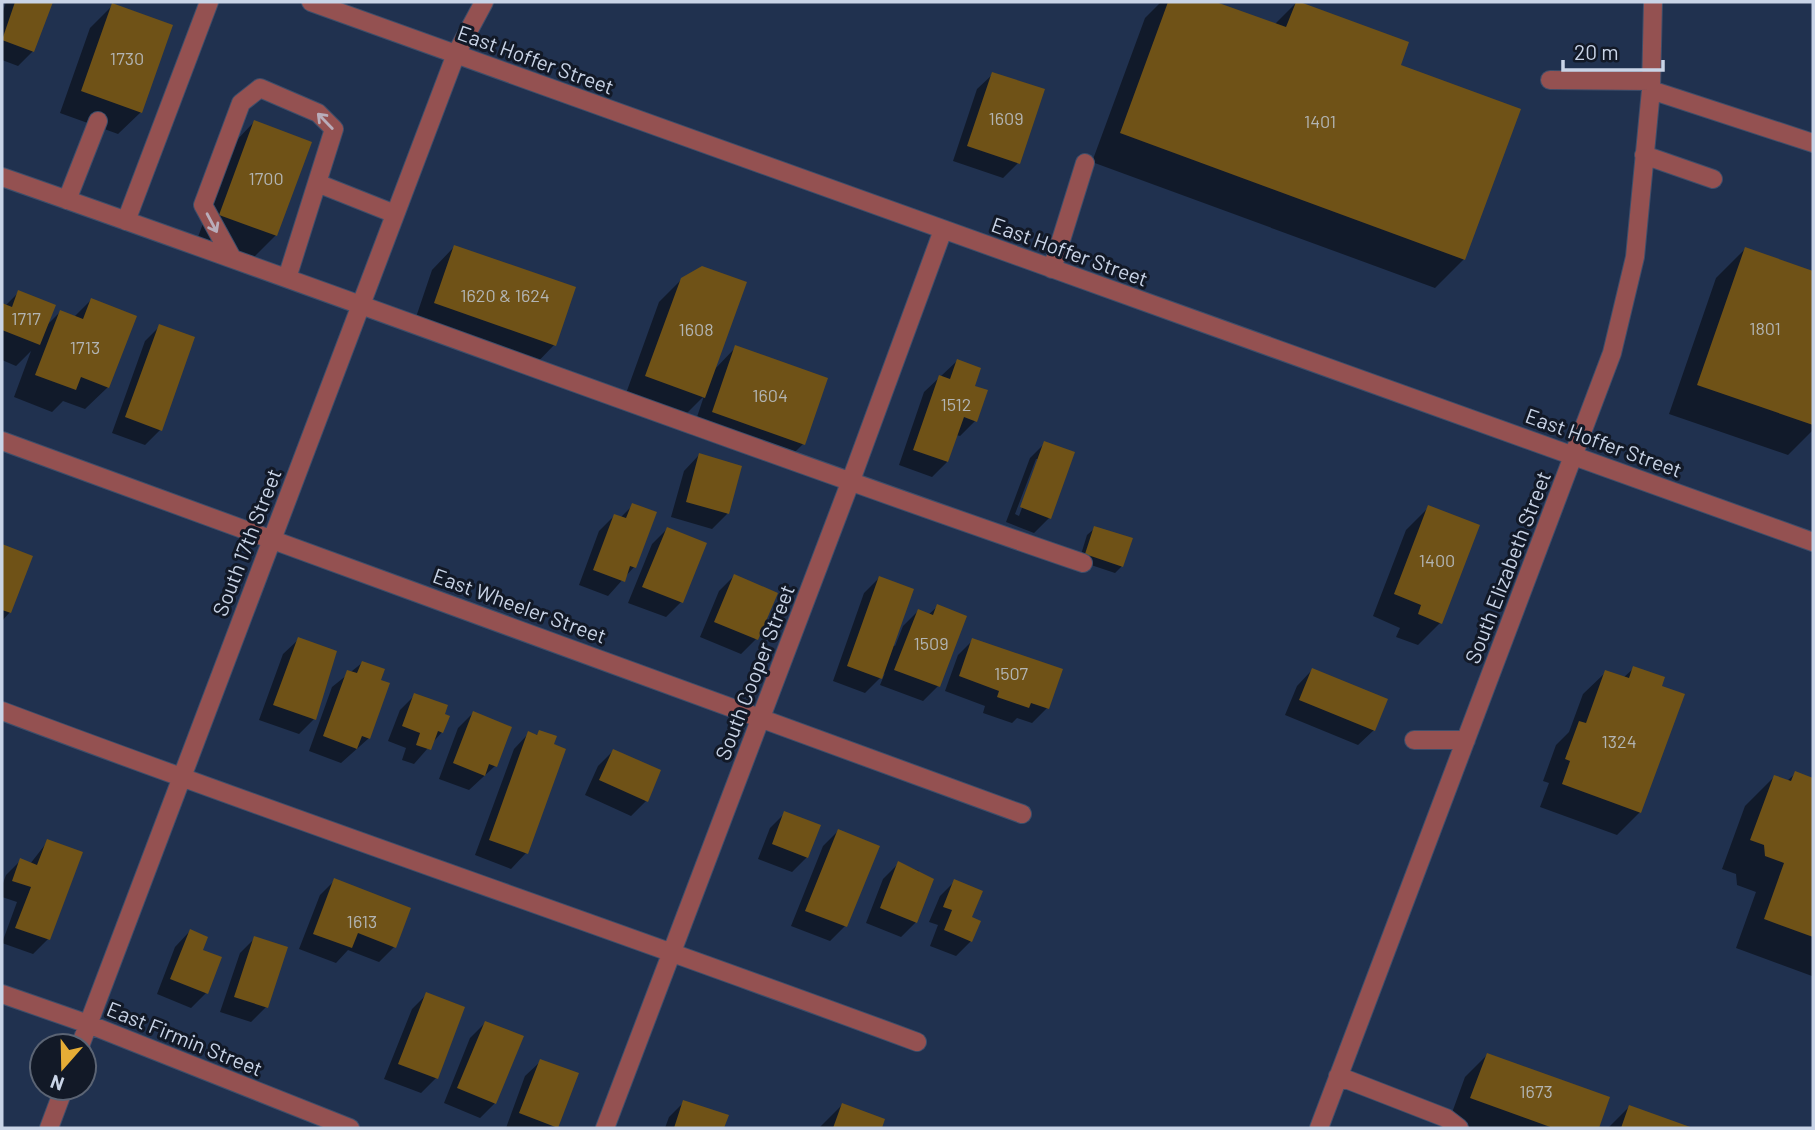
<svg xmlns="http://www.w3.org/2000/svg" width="1815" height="1130" font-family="Barlow,sans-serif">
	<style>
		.shadow { fill: #0007; fill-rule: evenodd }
		.building { fill: #6f5217 }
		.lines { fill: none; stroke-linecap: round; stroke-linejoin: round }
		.minor-casing { stroke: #3e4e6a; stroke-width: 20 }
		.minor { stroke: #945151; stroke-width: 18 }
		.oneway { stroke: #b9adba }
		.labels { text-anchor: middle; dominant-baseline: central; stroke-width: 6; stroke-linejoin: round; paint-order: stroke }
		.number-label { font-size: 18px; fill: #b2b4b3 }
		.street-label { font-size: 21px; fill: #c9d4e7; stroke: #121927 }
	</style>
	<rect width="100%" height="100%" fill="#20314f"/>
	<path class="shadow" d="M6,2H51L33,51L18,66L2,60V14Z
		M1161,2H1211L1274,25L1297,2L1399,66L1464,259L1435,288L1092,162L1145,18Z
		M113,5L141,112L118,134L60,113L90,28Z
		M993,74L1043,90L1018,163L1003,178L953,161L977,89Z
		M254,122L276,235L253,258L198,237L232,145Z
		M454,247L554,345L532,368L413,326L432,270Z
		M1745,249L1813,273V430L1788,455L1669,414L1716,278Z
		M682,279L713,371L736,347L803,444L781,466L691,435L704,396L681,419L624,399L659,302Z
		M19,292L45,327L60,312L74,317L91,300L108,387L85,409L63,401L52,412L14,397L31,351L16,366L2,360V305L5,306Z
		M160,326V430L145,445L112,433L145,341Z
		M957,361L973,387L975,421L960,436L956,435L947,462L932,477L899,465L924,392Z
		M1045,443L1049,518L1034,533L1006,522L1030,458ZM1036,459H1040L1019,516L1015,514Z
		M699,455L740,467L727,514L712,529L671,517L684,471Z
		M633,505L634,567L608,596L579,585L599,531L614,516L620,518Z
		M1429,507L1440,623L1418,645L1396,637L1400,628L1373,616L1406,530Z
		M1095,528L1122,566L1115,573L1079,561L1087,535Z
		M667,529L681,602L666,617L628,603L652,544Z
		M2,546L31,557L10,612L2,621Z
		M734,576L756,639L741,654L700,637L719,591Z
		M879,578L892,645L895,646L903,626L918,611L928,615L938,606L965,616L938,686L923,701L880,685L885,673L865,693L833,681L864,593Z
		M299,639L314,719L299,734L259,720L283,654Z
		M973,640L1047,708L1032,723L1017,718L1012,723L983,713L985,706L945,691L958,655Z
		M362,663L369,738L341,763L309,751L332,687Z
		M1634,668L1640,812L1617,835L1540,807L1549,783L1543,781L1556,745L1569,732L1583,694L1606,672L1623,678Z
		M1312,670L1374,730L1358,745L1285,715L1297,686Z
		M415,695L442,732L414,764L402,760L406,748L388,741L400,710Z
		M473,713L495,766L469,790L439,779L458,728Z
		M540,732L552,745L563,750L526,853L511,869L475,855L514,749L529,733L535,736Z
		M613,751L646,801L631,816L585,795L598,766Z
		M1796,773L1813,780L1812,976L1736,948L1756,892L1737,885L1736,874L1722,869L1745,806L1774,777L1787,781Z
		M785,813L807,857L792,872L758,859L770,828Z
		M838,831L845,926L830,941L791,926L823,846Z
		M48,841V939L33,954L2,943L17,902L2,897V886L6,875L21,860L30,864Z
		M899,863L919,871L916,922L901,937L866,923L883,879Z
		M335,880L394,947L379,962L348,950L336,963L299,949L320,895Z
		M955,881L970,918L971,941L956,956L930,946L938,925L929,922L940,896Z
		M190,931L201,951L206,993L191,1008L157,994L175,947Z
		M255,938L266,1007L251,1022L220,1012L240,953Z
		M427,994L436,1078L421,1093L384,1079L412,1009Z
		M485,1023L495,1103L480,1118L444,1103L470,1038Z
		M1487,1055L1608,1098L1597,1128H1469L1449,1121L1465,1077Z
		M541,1061L557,1127L506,1128L525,1076Z
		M684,1102L726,1116L722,1128H665L669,1117Z
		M842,1105L883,1120L880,1128H819Z
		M1629,1107L1689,1128H1608Z"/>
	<path class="building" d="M15,2H53L34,52L2,40Z
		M1168,2H1216L1286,27L1296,2H1300L1409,42L1401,65L1521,109L1465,260L1120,133Z
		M112,3L173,25L142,113L81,91Z
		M992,72L1045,89L1020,164L967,146Z
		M254,120L312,142L277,236L219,215Z
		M454,245L576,287L556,346L434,303Z
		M1745,247L1813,271V425L1697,385Z
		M702,266L747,282L705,398L645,376L681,278Z
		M18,290L56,305L40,345L2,330V303L12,307Z
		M91,298L137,316L109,388L81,377L76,390L35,375L60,310L83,319Z
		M159,324L195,337L162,431L125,417Z
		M735,345L828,378L805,445L712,412Z
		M957,359L981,368L975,386L988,390L977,422L964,417L948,462L913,450L939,375L950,379Z
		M1044,441L1075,452L1051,519L1020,507Z
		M699,453L742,466L729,514L686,502Z
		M632,503L657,512L636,568L630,566L625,582L593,570L614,514L626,518Z
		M1428,505L1480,525L1442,624L1418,614L1421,605L1394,594Z
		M1094,526L1133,538L1123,567L1085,554Z
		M667,527L707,543L683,603L642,587Z
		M2,544L33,556L11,613L2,610Z
		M734,574L778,593L758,640L714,622Z
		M879,576L914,589L882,679L847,666Z
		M937,604L967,616L940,687L894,670L918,609L933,615Z
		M298,637L337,651L316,720L273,705Z
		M972,638L1063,669L1049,709L1031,703L1029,708L997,697L999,691L959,676Z
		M362,661L385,669L381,680L390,683L370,739L362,736L357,749L323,736L347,670L357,673Z
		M1633,666L1665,677L1662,686L1685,694L1641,813L1562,784L1570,761L1565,759L1579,721L1586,723L1605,670L1629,678Z
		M1312,668L1388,699L1375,731L1299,700Z
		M414,693L448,705L445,714L450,716L443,733L438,731L431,750L416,745L420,733L402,726Z
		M473,711L512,727L497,767L489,764L485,776L453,763Z
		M539,730L557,736L554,744L566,749L528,854L489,840L528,731L537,735Z
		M613,749L661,770L648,802L599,780Z
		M1795,771L1813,778V937L1764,919L1784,863L1765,856L1764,845L1750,840L1774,775L1791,781Z
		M784,811L821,825L808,858L772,844Z
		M838,829L880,846L847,927L805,911Z
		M47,839L83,852L50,940L15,928L31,887L12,881L20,858L37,865Z
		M898,861L934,879L917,923L880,908Z
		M334,878L411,908L396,948L358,933L352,948L313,934Z
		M954,879L983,891L972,917L981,921L972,942L944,930L952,910L943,907Z
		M190,929L208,937L203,950L222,957L208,994L170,979Z
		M254,936L288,947L268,1008L234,997Z
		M426,992L465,1007L438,1079L398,1064Z
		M485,1021L524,1036L496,1104L457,1088Z
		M1487,1053L1610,1097L1599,1128H1553L1470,1098Z
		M540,1059L579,1073L558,1128L519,1113Z
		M683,1100L729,1115L724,1128H674Z
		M842,1103L885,1119L882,1128H833Z
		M1629,1105L1693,1128H1621Z"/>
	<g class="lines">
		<g class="minor-casing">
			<path id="minor" d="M311,2L1813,542
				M1550,80L1651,81
				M1651,90L1813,143
				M1644,155L1713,179
				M2,177C363,303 721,439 1083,563
				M317,183L395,214
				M67,200L98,121
				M126,221L209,2
				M232,258L203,205L241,103L260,88L318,113L334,129L287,278
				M1052,269L1085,163
				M2,441L1022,814
				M2,711C305,825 613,929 917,1042
				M1414,740H1466
				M2,994L88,1024L350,1128
				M80,1046L456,54L484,2
				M1338,1076L1446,1118L1459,1128
				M49,1128L64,1088
				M605,1128L850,483L943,230
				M1319,1128L1612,353L1635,257L1651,90L1653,2"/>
		</g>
		<use href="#minor" class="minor"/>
	</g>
	<defs><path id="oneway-shaft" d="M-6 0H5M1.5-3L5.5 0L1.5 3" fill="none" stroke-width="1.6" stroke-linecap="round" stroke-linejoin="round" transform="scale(1.75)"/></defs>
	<g class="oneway">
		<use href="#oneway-shaft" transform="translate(325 121) rotate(-134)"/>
		<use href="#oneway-shaft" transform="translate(212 223) rotate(62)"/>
	</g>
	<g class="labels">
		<g class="number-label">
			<text x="127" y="58">1730</text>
			<text x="1006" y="118">1609</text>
			<text x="1320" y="121">1401</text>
			<text x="266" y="178">1700</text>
			<text x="505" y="295">1620 &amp; 1624</text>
			<text x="26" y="318">1717</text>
			<text x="1765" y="328">1801</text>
			<text x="696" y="329">1608</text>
			<text x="85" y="347">1713</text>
			<text x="770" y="395">1604</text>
			<text x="956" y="404">1512</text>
			<text x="1437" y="560">1400</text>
			<text x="931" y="643">1509</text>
			<text x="1011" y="673">1507</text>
			<text x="1619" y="741">1324</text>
			<text x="362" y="921">1613</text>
			<text x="1536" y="1091">1673</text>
		</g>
		<g class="street-label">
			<text transform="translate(536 59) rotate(20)">East Hoffer Street</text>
			<text transform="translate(1070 251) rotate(20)">East Hoffer Street</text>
			<text transform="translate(1604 442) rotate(20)">East Hoffer Street</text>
			<text transform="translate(246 542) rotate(-69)">South 17th Street</text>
			<text transform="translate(1507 567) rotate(-69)">South Elizabeth Street</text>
			<text transform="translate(520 605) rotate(20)">East Wheeler Street</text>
			<text transform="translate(754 672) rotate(-69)">South Cooper Street</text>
			<text transform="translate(185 1038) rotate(22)">East Firmin Street</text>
		</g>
	</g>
	<rect width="1815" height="1130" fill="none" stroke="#c9d4e7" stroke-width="7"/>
	<g transform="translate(63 1067) rotate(200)"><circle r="33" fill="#121927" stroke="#5b6474" stroke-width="2"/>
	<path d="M0-5L12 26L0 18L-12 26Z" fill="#e6ad36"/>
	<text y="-10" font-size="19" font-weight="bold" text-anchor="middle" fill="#c9d4e7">N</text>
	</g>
	<path d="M1563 60v10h100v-10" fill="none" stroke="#c9d4e7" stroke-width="3.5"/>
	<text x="1574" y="60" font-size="21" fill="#c9d4e7" stroke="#121927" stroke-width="5" paint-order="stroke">20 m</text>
</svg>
